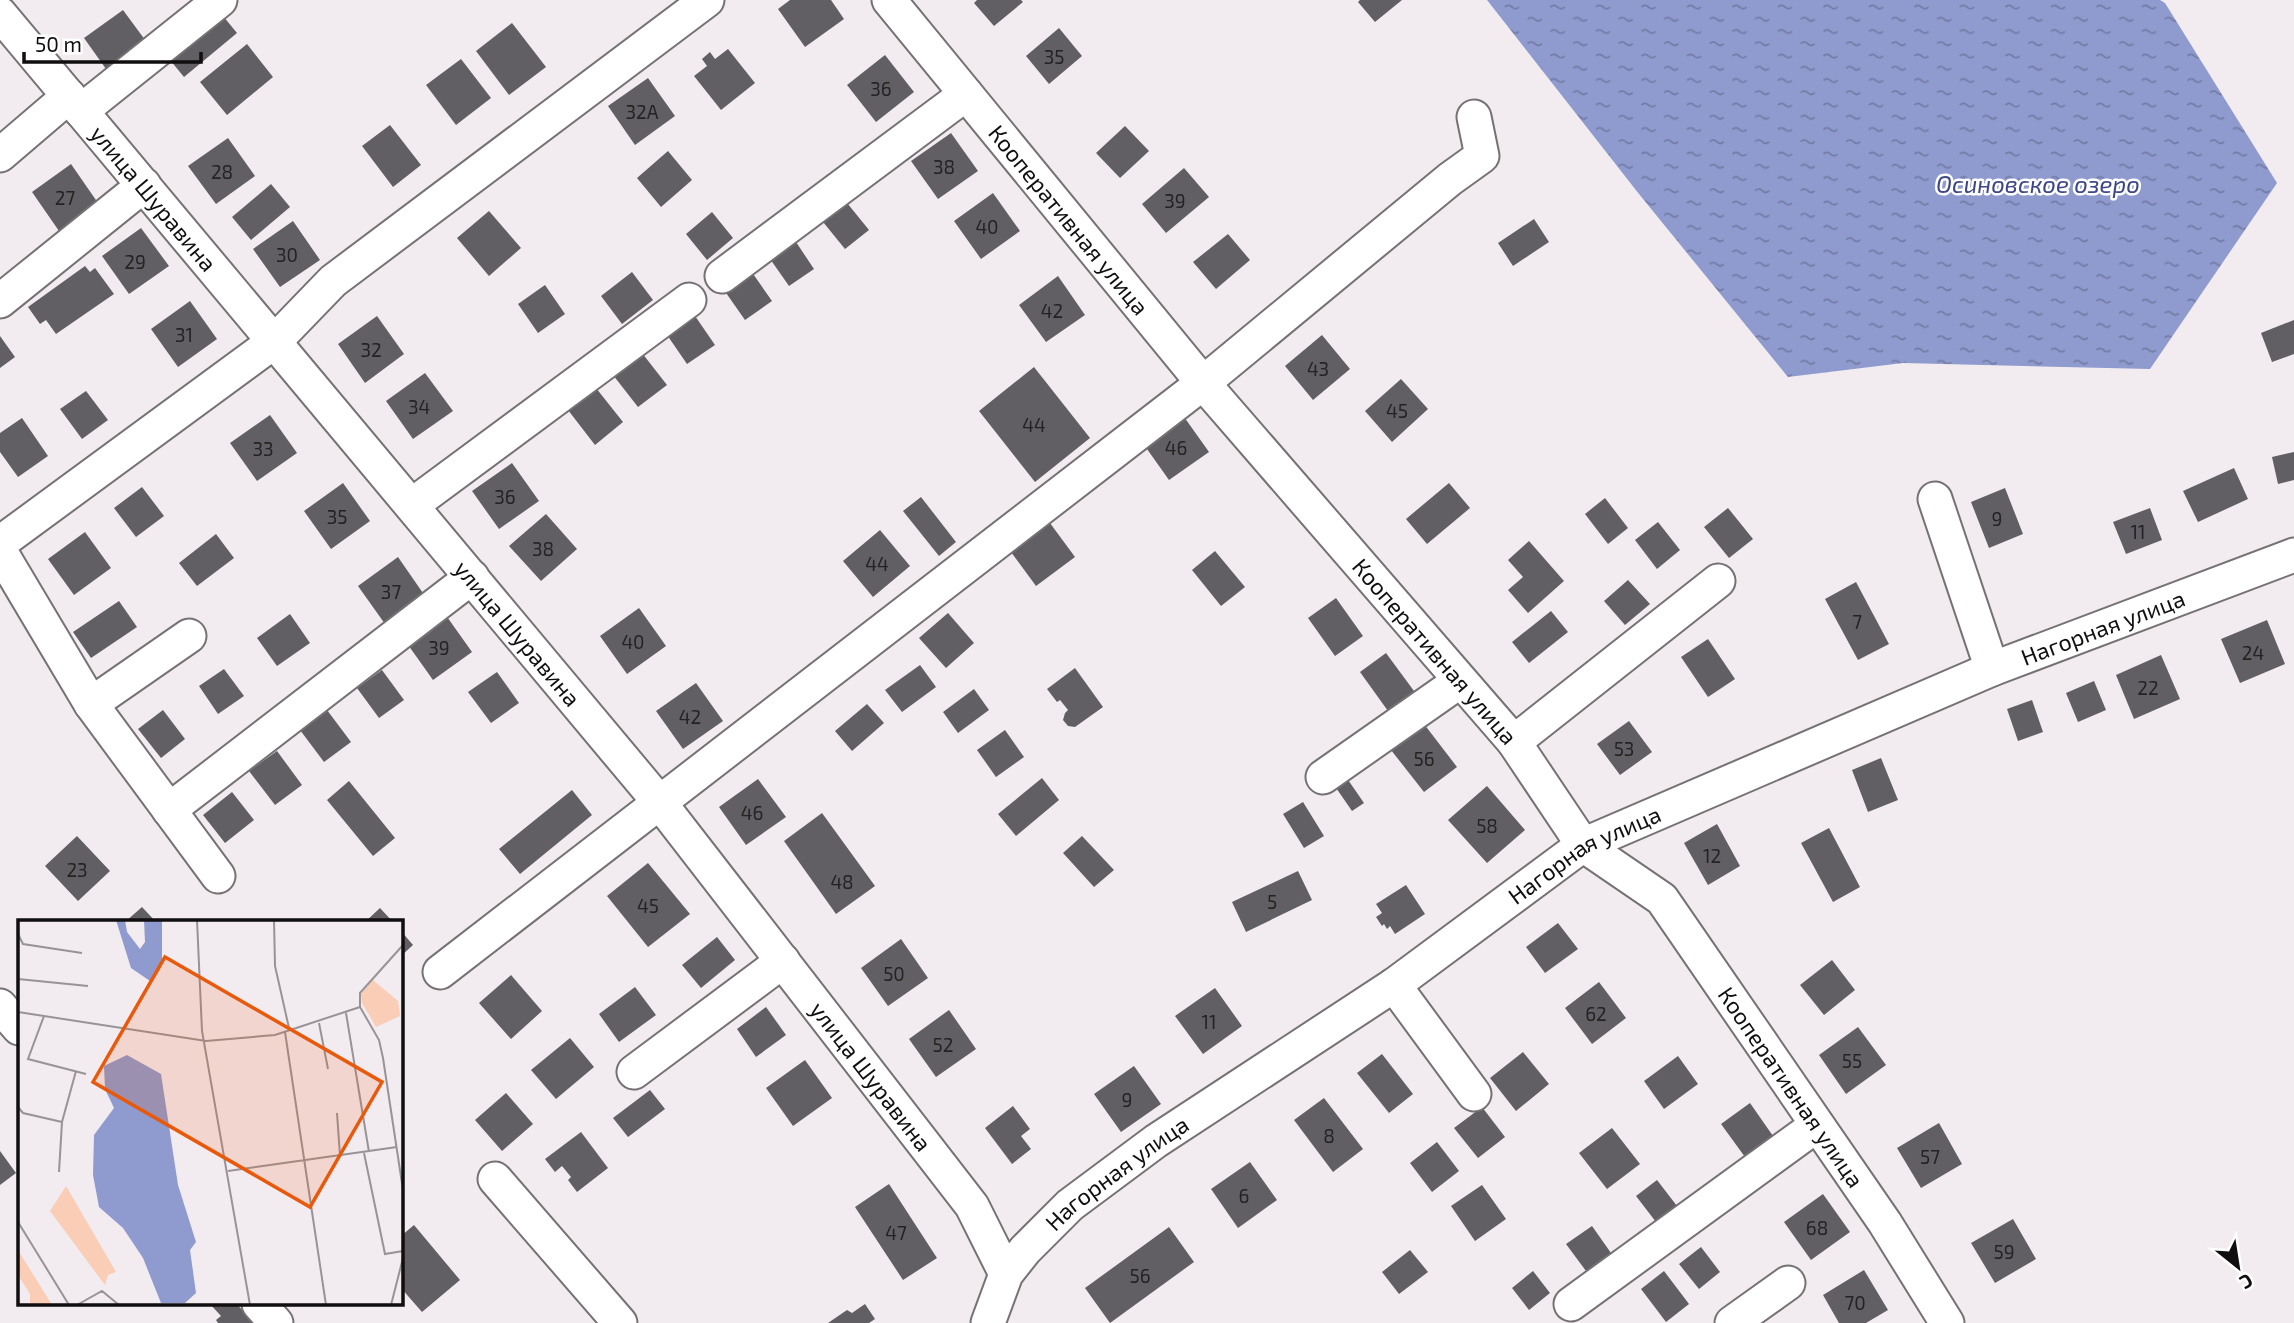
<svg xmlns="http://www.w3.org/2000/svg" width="2294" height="1323" font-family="'Exo 2',sans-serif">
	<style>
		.water { fill: url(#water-ripples) }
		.building { fill: #615f63 }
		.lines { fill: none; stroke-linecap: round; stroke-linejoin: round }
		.minor-casing { stroke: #767174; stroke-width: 37 }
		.minor { stroke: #fff; stroke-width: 33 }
		.labels { text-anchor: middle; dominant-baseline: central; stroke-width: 5; stroke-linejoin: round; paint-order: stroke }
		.number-label { font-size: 19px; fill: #242224 }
		.street-label { font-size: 23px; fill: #100e0f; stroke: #fff }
		.water-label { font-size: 24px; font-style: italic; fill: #3d4687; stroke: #fff }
		.inset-road { fill: none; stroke: #989396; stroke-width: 2 }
		.view { fill: #e8590c; fill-opacity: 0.15; stroke: #e8590c; stroke-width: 3.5 }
		.inset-edge { fill: none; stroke: #100e0f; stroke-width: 3.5 }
	</style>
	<defs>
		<pattern id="water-ripples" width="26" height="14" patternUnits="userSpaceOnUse" patternTransform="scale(1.75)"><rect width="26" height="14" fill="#8f9ace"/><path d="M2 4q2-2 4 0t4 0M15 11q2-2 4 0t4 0" fill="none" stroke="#737ca6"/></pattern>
	</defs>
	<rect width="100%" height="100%" fill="#f2ecf0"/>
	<path class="water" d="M1487,0H2160L2165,3L2277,183L2150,369L1903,363L1788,377L1639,194Z"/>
	<path class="building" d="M790,0H831L844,19L805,47L778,9Z
		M977,0H1021L1023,2L994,26L974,3Z
		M1360,0H1402L1375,22L1358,2Z
		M123,10L151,48L111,76L84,38Z
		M223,16L237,33L184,77L170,60Z
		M512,23L546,67L509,95L476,51Z
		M1059,28L1082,56L1049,84L1026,56Z
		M247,44L273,77L227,115L200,82Z
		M728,49L755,83L721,110L694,76L707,66L702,59L710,52L715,59Z
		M885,55L914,92L876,122L847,85Z
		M461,59L491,98L456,125L426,85Z
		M648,78L675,116L635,145L608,106Z
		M390,125L421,165L393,187L362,146Z
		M1125,126L1149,151L1120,178L1096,153Z
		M951,133L978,171L938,199L911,161Z
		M228,138L255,176L216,204L188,166Z
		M668,151L692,180L661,207L637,178Z
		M71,164L98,203L59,231L32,192Z
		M1184,168L1209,197L1166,233L1142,204Z
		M271,184L290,207L251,240L232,217Z
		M993,193L1020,231L981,259L954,221Z
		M843,198L869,230L845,249L819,217Z
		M489,211L521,248L489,276L457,238Z
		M712,212L733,238L707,260L686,234Z
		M1534,219L1549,242L1513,266L1498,243Z
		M293,221L320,260L280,287L253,249Z
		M141,228L169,266L129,294L102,256Z
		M1228,234L1250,260L1216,289L1193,262Z
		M794,239L814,269L789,286L768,256Z
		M85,266L90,272L95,268L114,294L56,334L46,320L40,324L28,307Z
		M751,271L772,301L745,320L724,290Z
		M632,272L653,300L622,324L601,296Z
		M1058,276L1085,315L1046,342L1019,305Z
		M545,285L565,314L538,333L518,304Z
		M190,301L217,339L178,367L151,329Z
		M693,313L715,345L687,364L665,332Z
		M377,316L404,354L365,383L338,344Z
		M2294,320V354L2272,362L2261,333Z
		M1322,335L1350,369L1313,400L1285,366Z
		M0,336L15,357L0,368Z
		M642,353L667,385L638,407L613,375Z
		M1034,367L1090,438L1035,482L979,411Z
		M425,373L453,411L413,439L386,401Z
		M1401,379L1428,409L1392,442L1365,411Z
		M596,388L623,422L595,445L568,410Z
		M86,391L108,420L82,439L60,409Z
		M1182,414L1209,452L1169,480L1142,442Z
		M270,415L297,453L257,481L230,443Z
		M22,418L48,456L18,477L0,452V433Z
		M2294,452V480L2278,484L2272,457Z
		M512,463L539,501L499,529L472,491Z
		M2234,468L2248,499L2198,522L2183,491Z
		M343,483L370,521L331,549L304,511Z
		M1449,483L1470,508L1427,544L1406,519Z
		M142,487L164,516L136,537L114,508Z
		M2005,488L2023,534L1989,548L1971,502Z
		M921,497L956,542L939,556L903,511Z
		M1605,498L1628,528L1608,544L1585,514Z
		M1728,508L1753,539L1729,558L1704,527Z
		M2150,508L2162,540L2126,554L2113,522Z
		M546,514L577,549L541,581L509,546Z
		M1047,519L1075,557L1036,586L1008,548Z
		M1658,522L1680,550L1657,569L1635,540Z
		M880,530L910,566L873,597L843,561Z
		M85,532L111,568L74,595L48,559Z
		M216,534L234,558L197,586L179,563Z
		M1529,541L1564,581L1528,613L1508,590L1523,577L1508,560Z
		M1215,551L1245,587L1221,606L1192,570Z
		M398,557L425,596L385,624L358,586Z
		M1628,580L1650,604L1625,625L1604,601Z
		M1856,582L1889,644L1858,660L1825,599Z
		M1336,598L1363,636L1335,656L1308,618Z
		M119,601L137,627L91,658L73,632Z
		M639,608L666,646L627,674L600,636Z
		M1551,611L1568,632L1529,663L1512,642Z
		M948,613L974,643L946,668L919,638Z
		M290,614L310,643L277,666L257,638Z
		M445,614L472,652L433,680L406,642Z
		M2267,620L2285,664L2240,683L2221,639Z
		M1708,639L1735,679L1708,697L1681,657Z
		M1386,653L1414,691L1388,711L1360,672Z
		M2161,655L2180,699L2134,719L2116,675Z
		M920,665L936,687L902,712L885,690Z
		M1075,668L1103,707L1075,727L1068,726L1063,720L1065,713L1068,710L1060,700L1057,702L1047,689Z
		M224,669L244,696L218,714L199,686Z
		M382,670L404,700L379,718L357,688Z
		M497,672L519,703L491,723L468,692Z
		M2094,681L2106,710L2078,722L2066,693Z
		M696,683L723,721L683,749L656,711Z
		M974,689L989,710L958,733L943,712Z
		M2032,700L2043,732L2018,741L2007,709Z
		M867,704L884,723L852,751L835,731Z
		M163,710L185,739L161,758L138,729Z
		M327,710L351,742L324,762L300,730Z
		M1629,721L1652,752L1620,775L1597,744Z
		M1424,724L1457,767L1424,792L1391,750Z
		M1005,730L1024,757L996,777L977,750Z
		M277,751L302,785L275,805L249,771Z
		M1881,758L1898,800L1868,812L1852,770Z
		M1344,774L1364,803L1352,811L1332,782Z
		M1042,778L1059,800L1016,836L998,814Z
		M758,779L786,817L746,845L719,807Z
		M349,781L395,838L373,856L327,800Z
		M1487,786L1525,830L1487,863L1448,820Z
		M572,790L592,815L520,874L499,849Z
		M232,792L254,820L225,843L203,815Z
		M1303,802L1324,836L1304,848L1283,814Z
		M822,813L875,886L836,914L784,841Z
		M1717,824L1740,866L1708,885L1684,843Z
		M1829,828L1860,887L1833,902L1801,843Z
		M77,836L110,871L78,901L45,866Z
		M1082,836L1114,870L1094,887L1063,853Z
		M648,863L690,914L648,947L607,896Z
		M1298,871L1312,900L1246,932L1232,902Z
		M1406,885L1425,914L1395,934L1390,926L1387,929L1384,924L1382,926L1376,917L1382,913L1376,904Z
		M142,907L156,922H125Z
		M380,908L393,922H365Z
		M1558,923L1578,949L1545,973L1526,947Z
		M401,931L413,945L401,956Z
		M717,937L735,960L701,988L682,965Z
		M901,939L928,978L888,1006L861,968Z
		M1832,960L1855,990L1824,1015L1800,985Z
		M511,975L542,1011L511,1039L479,1003Z
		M1599,982L1626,1018L1592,1044L1565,1008Z
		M635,987L656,1015L619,1042L599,1014Z
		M1215,988L1242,1026L1203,1054L1175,1016Z
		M766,1007L786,1035L756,1057L737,1029Z
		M949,1010L976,1049L936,1077L909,1039Z
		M1858,1027L1886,1065L1846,1094L1819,1055Z
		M570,1038L594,1067L556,1099L531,1070Z
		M1523,1052L1549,1084L1516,1111L1490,1078Z
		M1382,1054L1413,1094L1389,1113L1357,1073Z
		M1678,1056L1698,1084L1664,1109L1644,1081Z
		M805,1060L832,1098L793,1126L766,1088Z
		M1134,1066L1161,1104L1121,1132L1094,1094Z
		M650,1090L665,1109L628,1137L613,1118Z
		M506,1093L533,1124L502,1151L475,1120Z
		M1324,1098L1363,1149L1333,1172L1294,1120Z
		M1750,1103L1773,1136L1745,1157L1721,1124Z
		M1013,1106L1030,1129L1021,1136L1031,1149L1012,1164L985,1128Z
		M1482,1107L1505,1137L1478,1158L1454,1128Z
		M1939,1123L1962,1164L1921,1188L1897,1148Z
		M1612,1128L1640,1164L1607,1189L1579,1153Z
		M581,1132L608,1168L577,1192L568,1180L571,1177L562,1166L555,1172L545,1159Z
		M1437,1142L1459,1171L1432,1192L1410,1163Z
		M0,1151L16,1173L0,1185Z
		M1250,1162L1277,1200L1238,1228L1211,1189Z
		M1657,1180L1677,1206L1656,1222L1636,1196Z
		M889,1184L937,1258L903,1280L855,1207Z
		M1482,1185L1506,1219L1475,1241L1451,1206Z
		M1823,1194L1850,1232L1811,1260L1784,1222Z
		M2013,1219L2036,1259L1995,1283L1971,1243Z
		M414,1225L460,1280L422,1312L401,1288V1236Z
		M1592,1226L1611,1253L1586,1271L1566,1244Z
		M1169,1227L1194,1262L1110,1323L1085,1288Z
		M1701,1247L1720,1272L1699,1289L1679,1264Z
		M1410,1250L1428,1272L1399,1294L1382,1272Z
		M1864,1270L1888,1310L1866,1323H1839L1823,1295Z
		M1533,1271L1550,1293L1529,1310L1512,1288Z
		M1664,1271L1689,1304L1666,1322L1641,1289Z
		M210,1304H237L253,1323H218L216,1320L221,1316Z
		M865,1304L875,1319L869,1323H828L847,1310L852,1313Z"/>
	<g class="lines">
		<g class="minor-casing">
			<g id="minor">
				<path id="s1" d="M889,0L1203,383L1514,742L1583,845L1662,899L1885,1223L1947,1323"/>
				<path id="s2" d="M0,14L660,803L972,1206L1006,1274"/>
				<path d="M81,111L220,0"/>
				<path d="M0,155L69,96"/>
				<path d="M722,276L966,94"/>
				<path d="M0,301L144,185"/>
				<path d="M1935,499L1992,669"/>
				<path d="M412,505L689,300"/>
				<path d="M0,543L275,341L333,281L707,0"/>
				<path d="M0,551L91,704L218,876"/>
				<path d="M91,704L189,636"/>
				<path d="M1514,742L1718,581"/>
				<path d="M1323,777L1460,681"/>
				<path d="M169,810L472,577"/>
				<path d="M440,972L1203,383L1450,179L1482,156L1474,117"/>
				<path d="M1394,985L1474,1094"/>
				<path d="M0,1006L19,1028"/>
				<path d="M634,1072L783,961"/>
				<path d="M495,1179L620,1323"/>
				<path d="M259,1304L276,1323"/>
				<path d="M1571,1304L1817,1125"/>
				<path id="s3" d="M988,1323L1006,1274L1025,1250L1070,1205L1156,1141L1394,985L1583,845L1992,669L2294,555"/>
				<path d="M1732,1323L1788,1283"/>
			</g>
		</g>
		<use href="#minor" class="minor"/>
	</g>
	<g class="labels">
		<g class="number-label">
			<text x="1054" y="56">35</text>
			<text x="881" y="88">36</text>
			<text x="642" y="111">32А</text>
			<text x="944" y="166">38</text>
			<text x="222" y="171">28</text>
			<text x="65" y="197">27</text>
			<text x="1175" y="200">39</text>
			<text x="987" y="226">40</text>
			<text x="287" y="254">30</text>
			<text x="135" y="261">29</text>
			<text x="1052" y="310">42</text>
			<text x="184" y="334">31</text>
			<text x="371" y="349">32</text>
			<text x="1318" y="368">43</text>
			<text x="419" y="406">34</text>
			<text x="1397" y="410">45</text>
			<text x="1034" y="424">44</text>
			<text x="1176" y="447">46</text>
			<text x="263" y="448">33</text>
			<text x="505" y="496">36</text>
			<text x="337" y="516">35</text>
			<text x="1997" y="518">9</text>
			<text x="2138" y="531">11</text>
			<text x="543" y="548">38</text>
			<text x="877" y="563">44</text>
			<text x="391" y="591">37</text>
			<text x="1857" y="621">7</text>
			<text x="633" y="641">40</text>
			<text x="439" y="647">39</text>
			<text x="2253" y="652">24</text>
			<text x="2148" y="687">22</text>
			<text x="690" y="716">42</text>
			<text x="1624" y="748">53</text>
			<text x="1424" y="758">56</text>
			<text x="752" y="812">46</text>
			<text x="1487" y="825">58</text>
			<text x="1712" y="855">12</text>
			<text x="77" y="869">23</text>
			<text x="842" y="881">48</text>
			<text x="1272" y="901">5</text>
			<text x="648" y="905">45</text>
			<text x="894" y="973">50</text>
			<text x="1596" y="1013">62</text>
			<text x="1209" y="1021">11</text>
			<text x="943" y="1044">52</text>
			<text x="1852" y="1060">55</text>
			<text x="1127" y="1099">9</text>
			<text x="1329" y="1135">8</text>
			<text x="1930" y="1156">57</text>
			<text x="1244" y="1195">6</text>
			<text x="1817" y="1227">68</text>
			<text x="896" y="1232">47</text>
			<text x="2004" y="1251">59</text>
			<text x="1140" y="1275">56</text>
			<text x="1855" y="1302">70</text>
		</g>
		<g class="street-label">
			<text stroke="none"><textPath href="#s2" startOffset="240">улица Шуравина</textPath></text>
			<text stroke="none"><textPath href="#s1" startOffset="284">Кооперативная улица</textPath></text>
			<text stroke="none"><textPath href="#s3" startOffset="1337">Нагорная улица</textPath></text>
			<text stroke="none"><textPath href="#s2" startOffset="807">улица Шуравина</textPath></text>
			<text stroke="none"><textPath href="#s1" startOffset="850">Кооперативная улица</textPath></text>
			<text stroke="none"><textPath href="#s3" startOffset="770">Нагорная улица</textPath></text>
			<text stroke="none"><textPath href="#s2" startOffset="1374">улица Шуравина</textPath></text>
			<text stroke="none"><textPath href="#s1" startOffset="1418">Кооперативная улица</textPath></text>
			<text stroke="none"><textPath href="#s3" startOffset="203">Нагорная улица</textPath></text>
		</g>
		<g class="water-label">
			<text x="2038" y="183">Осиновское озеро</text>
		</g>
	</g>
	<g transform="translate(18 920)">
		<rect width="385" height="385" fill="#f2ecf0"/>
		<path d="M0,330L34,385H12V374L0,355Z" fill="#facdb6"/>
		<path d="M48,266L98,352L90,355L87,365L32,291Z" fill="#facdb6"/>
		<path d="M355,60L380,81L382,96L358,107L344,83L343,74Z" fill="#facdb6"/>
		<path d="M98,0H107L109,12L122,29L127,22L126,0H144V43L132,61L113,48ZM109,135L143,154L160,265L178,322L172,330L178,373L167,383H143L125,338L105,308L81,287L75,255L76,215L96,188L87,169L86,146Z" fill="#8f9ace"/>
		<path class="inset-road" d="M179,0L184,111L232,385M256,0L257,46L271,108M0,14L5,24L64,33M385,25L342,73V87L361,120L365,138L385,270M0,59L70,66M0,92L188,121L257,115L342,87M328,93L351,232M26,96L10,139L68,154M301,103L310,149M267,112L308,385M0,187L5,193L44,202M319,193L322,236M346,233L367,334L385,331M210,251L379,227M41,252L44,202L58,151M0,302L51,385M59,385L84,371L101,385M373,385L385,338"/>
		<path class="view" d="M147,37L364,162L292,287L75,162Z"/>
		<rect width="385" height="385" class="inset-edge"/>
	</g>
	<g transform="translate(2238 1267) rotate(150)" stroke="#ffffff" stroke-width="5" paint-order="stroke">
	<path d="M0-5L12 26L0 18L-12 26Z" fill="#100e0f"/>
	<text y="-10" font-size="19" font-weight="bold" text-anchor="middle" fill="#100e0f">С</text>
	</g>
	<path d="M24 52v10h177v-10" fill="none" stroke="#100e0f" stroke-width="3.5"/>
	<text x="35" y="52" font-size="21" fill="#100e0f" stroke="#ffffff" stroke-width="5" paint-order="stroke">50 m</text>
</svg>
